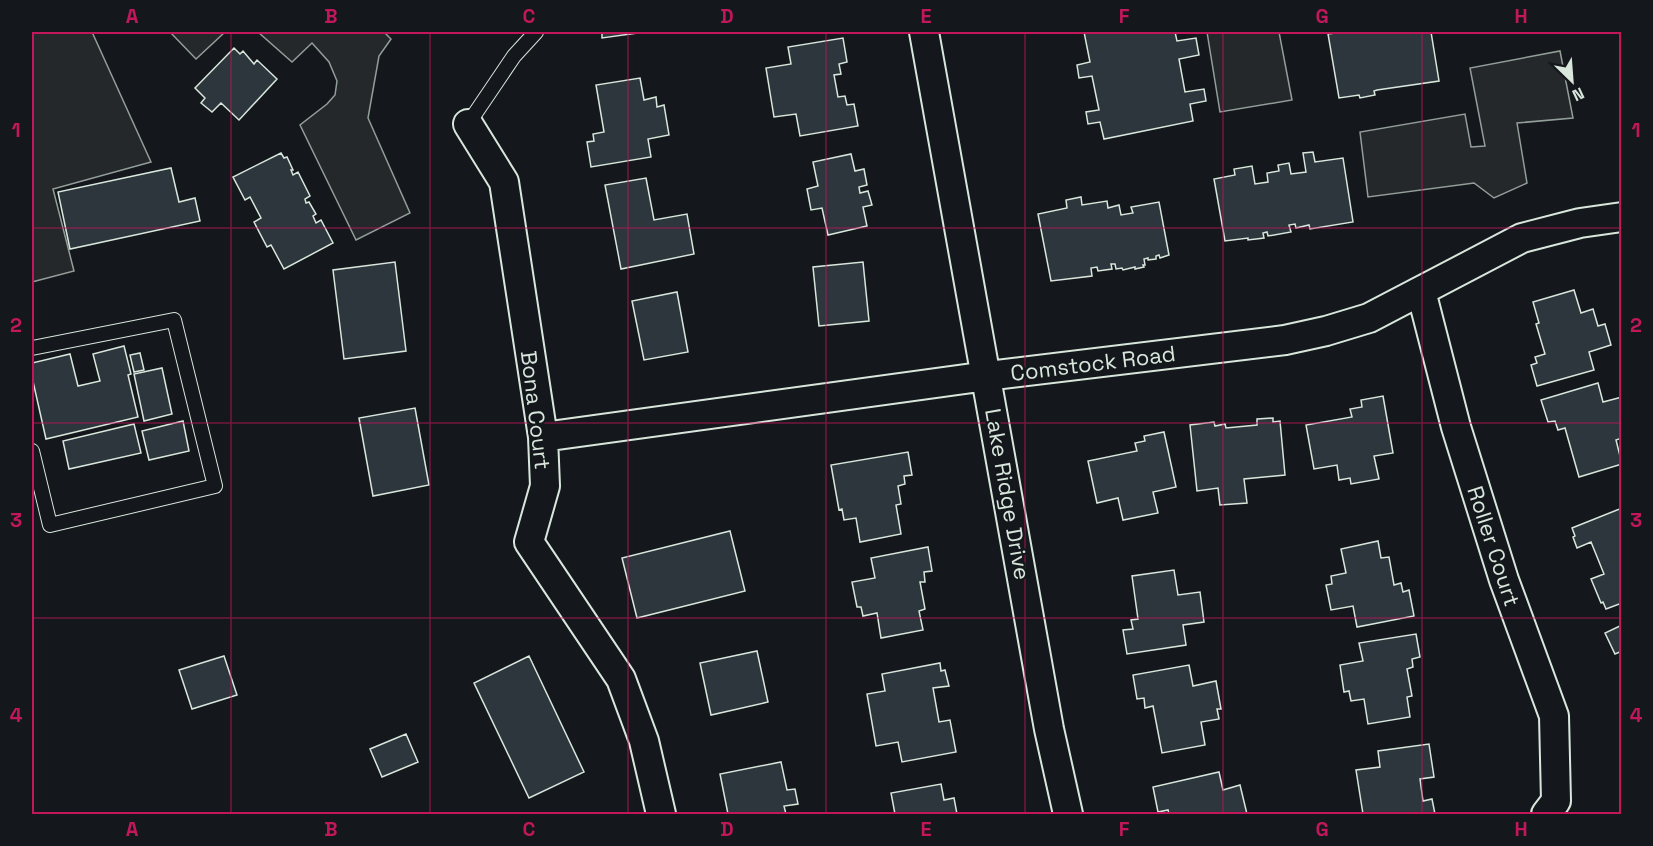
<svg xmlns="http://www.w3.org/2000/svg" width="1653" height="846" font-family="'Space Grotesk',sans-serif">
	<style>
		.parking { fill: #24282b; stroke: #939e99; stroke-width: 1.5 }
		.building { fill: #2c363c; stroke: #d8e6dc; stroke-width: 1.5 }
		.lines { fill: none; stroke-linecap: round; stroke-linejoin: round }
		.service-casing { stroke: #d8e6dc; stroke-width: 16 }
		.minor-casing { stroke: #d8e6dc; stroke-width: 32 }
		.service { stroke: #14181c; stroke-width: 14 }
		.minor { stroke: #14181c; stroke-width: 28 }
		.grid { fill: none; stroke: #c2185b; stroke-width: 1.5; stroke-opacity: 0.55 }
		.labels { text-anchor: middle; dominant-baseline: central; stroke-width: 4.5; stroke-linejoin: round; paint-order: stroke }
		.street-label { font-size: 22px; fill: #d8e6dc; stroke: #14181c }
		.neatline { fill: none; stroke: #c2185b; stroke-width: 2 }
		.grid-label { font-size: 20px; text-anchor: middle; font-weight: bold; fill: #c2185b }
	</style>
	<rect width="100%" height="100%" fill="#14181c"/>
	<path class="parking" d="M32,32H92L151,162L53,189L74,271L32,282Z
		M170,32H225L196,59Z
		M258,32H384L391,39L379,56L368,118L410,213L356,240L300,125L327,104L335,95L337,81L329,62L312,43L292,62Z
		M1207,32H1279L1292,100L1220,112Z
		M1560,51L1573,118L1517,123L1527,183L1494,198L1474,183L1368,197L1360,132L1465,114L1471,147L1485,146L1470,68Z"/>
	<path class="building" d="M602,32H645L602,38Z
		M1084,32H1175L1177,41L1196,38L1199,55L1179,59L1185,92L1204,89L1206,101L1190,104L1193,121L1104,139L1100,122L1088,124L1086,112L1099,110L1092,76L1079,78L1077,65L1090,62Z
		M1342,32H1431L1439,81L1377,90L1374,91L1375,95L1360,98L1359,95L1339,98L1328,34Z
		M843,38L847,62L839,64L841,74L834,75L838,97L845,96L847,105L854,104L858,126L800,136L796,114L774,117L766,68L791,64L788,47Z
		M234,48L240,54L243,51L254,64L257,60L277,79L239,120L221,103L212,112L201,103L205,98L195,88Z
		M640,78L644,100L656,97L657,107L664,105L669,135L648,139L651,157L591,167L587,142L594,141L593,134L604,132L596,85Z
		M1313,152L1315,162L1343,158L1353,222L1310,229L1309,225L1296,228L1295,224L1289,225L1291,232L1268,236L1267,232L1263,233L1264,238L1248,240V238L1225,241L1214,179L1235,175L1234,169L1252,166L1255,184L1268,182L1267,173L1279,171L1278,165L1289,163L1291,174L1306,172L1303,153Z
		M281,153L284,158L287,157L293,170H291L293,175L298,172L310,196L305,199L306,203L309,202L316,214L313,216L316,223L321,220L333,243L284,269L271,245L267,247L254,222L261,218L250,197L245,200L233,177Z
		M851,154L855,171L864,169L867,185L859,187L860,193L868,191L872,205L863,207L867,226L828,235L822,208L811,210L807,189L818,186L813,162Z
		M171,168L179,202L195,198L200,221L70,249L58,192Z
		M646,178L654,220L687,214L694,254L621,269L605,185Z
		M1081,197L1082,205L1107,201L1108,208L1119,205L1121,215L1133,213L1131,207L1159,202L1169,255L1160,258L1159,255L1156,256V259L1148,260V258L1144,259L1145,265H1143L1144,267L1135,269V267L1123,270L1122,268L1116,269L1115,264H1111L1112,269L1098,271L1097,267L1091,268L1092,276L1051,281L1038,214L1067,208L1066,200Z
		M395,262L406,351L344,359L333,270Z
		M863,262L869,321L819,326L813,267Z
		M1574,290L1581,313L1593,309L1598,326L1605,324L1611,345L1589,352L1594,370L1537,386L1531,365L1537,363L1535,357L1545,354L1536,324L1539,323L1533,302Z
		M677,292L688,352L644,360L632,301Z
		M124,346L131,374L128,375L138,417L46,439L32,377V363L70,354L78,386L100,381L93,354Z
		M140,353L144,370L134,372L130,355Z
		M162,368L172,414L144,421L134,374Z
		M1598,383L1603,402L1622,397V438L1616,440L1622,464L1579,477L1565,428L1558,430L1555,421L1548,422L1541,400Z
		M1383,396L1393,453L1374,456L1379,479L1351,484L1350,478L1339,480L1337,465L1314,469L1306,425L1352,417L1350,409L1362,407L1361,400Z
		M415,408L429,485L373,496L359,418Z
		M1273,418V422L1280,421L1285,475L1244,479L1247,503L1220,505L1218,488L1197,491L1190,425L1214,422L1215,426L1225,424L1226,428L1257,425V419Z
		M183,421L189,451L149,460L142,431Z
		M134,424L141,453L69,469L63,441Z
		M1164,432L1176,487L1153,492L1158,513L1123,520L1118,498L1097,503L1088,461L1137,451L1135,443L1145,441L1144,436Z
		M908,452L912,475L904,476L905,484L898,486L901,504L896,505L901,534L860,542L856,518L844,520L842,509L839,510L831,465Z
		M1622,508V603L1606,609L1603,602L1601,603L1591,579L1604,574L1591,542L1577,548L1573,537L1575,536L1572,528Z
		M730,531L745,591L637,618L622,558Z
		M1378,541L1381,558L1389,557L1394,585L1401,583L1403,592L1409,590L1414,616L1357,627L1353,606L1331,610L1326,585L1332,584L1331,576L1346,573L1341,549Z
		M928,547L932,571L924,572L925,582H920L925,609L919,611L923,630L881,638L877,613L863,616L861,607H857L852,582L875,578L871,558Z
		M1174,570L1178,595L1200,592L1204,622L1183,625L1186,645L1127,654L1123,630L1133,629L1131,620L1138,619L1132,576Z
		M1622,625V651L1615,654L1605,633Z
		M1416,634L1420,657L1412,659L1413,667L1407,669L1412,696L1407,697L1410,717L1368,724L1364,699L1351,701L1349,691L1344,692L1340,665L1363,661L1359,643Z
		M757,651L768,702L711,715L700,663Z
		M224,656L237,695L192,709L179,670Z
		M529,656L584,772L529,798L474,683Z
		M940,663L941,671L945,670L949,686L933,688L939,722L950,720L956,752L902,762L898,742L876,746L867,694L885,691L882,674Z
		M1189,665L1193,686L1216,681L1221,709H1217L1219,719L1201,722L1205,745L1162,753L1153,706L1145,708L1144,698L1137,699L1133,675Z
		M406,734L418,762L382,777L370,749Z
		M1429,744L1434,777L1420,779L1423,801L1432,799L1435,814H1363L1356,770L1380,767L1378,751Z
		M781,762L787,790L795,789L798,804L784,806L786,814H728L720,774Z
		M1219,772L1223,790L1240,785L1247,814H1169L1168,810L1158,812L1153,787Z
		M941,784L944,800L954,798L957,814H892H895L891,793Z"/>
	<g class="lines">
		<g class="service-casing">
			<path id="service" d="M468,124L514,56L536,32
				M32,348L174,320L215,486L50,525L32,451"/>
		</g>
		<g class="minor-casing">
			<path id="minor" d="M924,32L1049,729L1068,814
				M468,124L504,182L543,437L545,486L529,542L621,679L644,741L661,814
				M1421,291L1456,427L1504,580L1554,716L1556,801L1546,814
				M543,437L987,376L1285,340L1326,331L1369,318L1522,238L1580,223L1622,217"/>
		</g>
		<use href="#service" class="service"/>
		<use href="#minor" class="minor"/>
	</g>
	<path class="grid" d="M231,32V814M430,32V814M628,32V814M826,32V814M1025,32V814M1223,32V814M1422,32V814M32,228H1622M32,423H1622M32,618H1622"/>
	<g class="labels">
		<g class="street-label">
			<text transform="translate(1093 363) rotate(-7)">Comstock Road</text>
			<text transform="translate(536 410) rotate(83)">Bona Court</text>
			<text transform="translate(1008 494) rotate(80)">Lake Ridge Drive</text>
			<text transform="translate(1494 546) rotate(72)">Roller Court</text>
		</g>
	</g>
	<rect width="1653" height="846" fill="none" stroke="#14181c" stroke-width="66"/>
	<g transform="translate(1572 81) rotate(155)" stroke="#14181c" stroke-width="4.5" paint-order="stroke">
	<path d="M0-4.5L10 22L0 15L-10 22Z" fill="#d8e6dc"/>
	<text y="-9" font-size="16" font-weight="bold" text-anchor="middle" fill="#d8e6dc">N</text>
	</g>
	<rect x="33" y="33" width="1587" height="780" class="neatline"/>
	<g class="grid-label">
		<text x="132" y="23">A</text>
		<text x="331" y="23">B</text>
		<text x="529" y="23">C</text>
		<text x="727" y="23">D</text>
		<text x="926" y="23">E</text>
		<text x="1124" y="23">F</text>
		<text x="1322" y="23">G</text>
		<text x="1521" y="23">H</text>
		<text x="16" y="137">1</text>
		<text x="1636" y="137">1</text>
		<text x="16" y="332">2</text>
		<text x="1636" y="332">2</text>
		<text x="16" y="527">3</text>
		<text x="1636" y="527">3</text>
		<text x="16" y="722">4</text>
		<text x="1636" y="722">4</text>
		<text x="132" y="836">A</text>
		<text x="331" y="836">B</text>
		<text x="529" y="836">C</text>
		<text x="727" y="836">D</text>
		<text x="926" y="836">E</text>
		<text x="1124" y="836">F</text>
		<text x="1322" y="836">G</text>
		<text x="1521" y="836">H</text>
	</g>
</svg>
